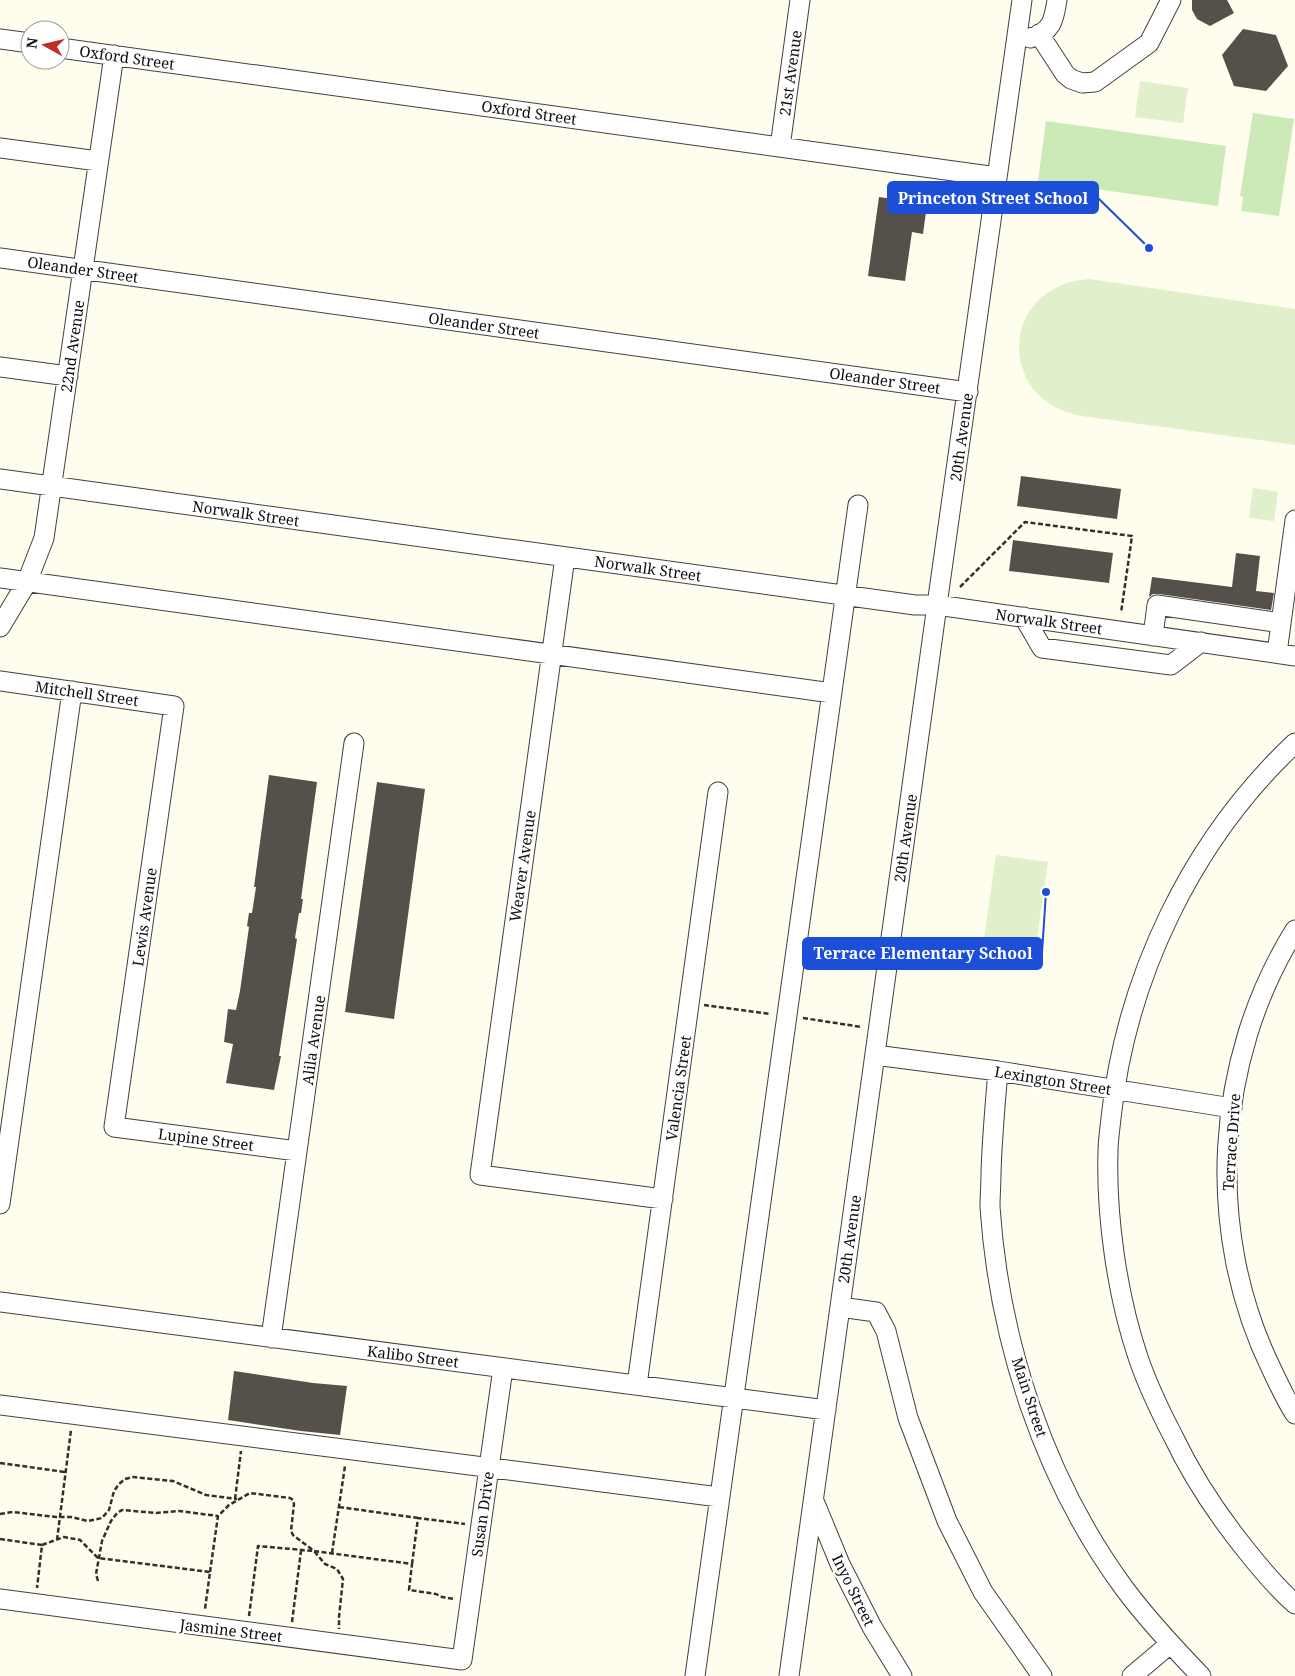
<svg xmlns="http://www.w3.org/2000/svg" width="1295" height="1676" font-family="'Noto Serif',serif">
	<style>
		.green { fill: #cce9b8 }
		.pitch { fill: #dff0ca }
		.building { fill: #56504a }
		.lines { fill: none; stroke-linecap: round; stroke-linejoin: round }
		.minor-casing { stroke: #414141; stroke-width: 21 }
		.path { stroke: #303030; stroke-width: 2.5; stroke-dasharray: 5 2.5; stroke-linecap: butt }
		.minor { stroke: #fff; stroke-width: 19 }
		.labels { text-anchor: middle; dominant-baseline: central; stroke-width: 5; stroke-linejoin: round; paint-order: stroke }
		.street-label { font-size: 15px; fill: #0e0e0e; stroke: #fff }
		.leader { fill: none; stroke: #1d4ed8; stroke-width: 2 }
		.callout-dot { fill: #1d4ed8; stroke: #fff; stroke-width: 2 }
		.callout { fill: #1d4ed8; stroke: #1d4ed8; stroke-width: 2 }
		.callout-label { font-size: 16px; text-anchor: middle; font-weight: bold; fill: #fff }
	</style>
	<rect width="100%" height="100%" fill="#fffdee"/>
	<path class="green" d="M1253,113L1294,119L1279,216L1241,211L1243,197L1240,196Z
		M1046,121L1226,146L1218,206L1038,181Z"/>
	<path class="pitch" d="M1140,81L1188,88L1183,123L1135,117Z
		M1089,279L1295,309V445L1082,416C994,401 1000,285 1089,279Z
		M1253,488L1278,492L1274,521L1249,518Z
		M996,855L1048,862L1035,953L983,946Z"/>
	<path class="building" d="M1192,0H1227L1234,13L1210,26L1197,19L1192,10Z
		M1243,29L1276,35L1288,66L1266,91L1234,86L1222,55Z
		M879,197L927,204L923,234L912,232L905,281L868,276Z
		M1021,476L1121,489L1117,519L1017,506Z
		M1013,540L1113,553L1109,583L1009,571Z
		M1236,553L1260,556L1256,591L1274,593L1271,610L1159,594H1153L1149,597L1152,577L1232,587Z
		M269,775L317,782L301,899H303L301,913H299L295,938L297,939L279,1056H281L274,1090L226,1083L233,1044L224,1042L228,1009L236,1010L240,991L249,927L247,926L249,913H252L256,887H254Z
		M377,782L425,789L394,1019L345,1012Z
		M234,1371L313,1383L347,1386L340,1435L301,1431L228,1420Z"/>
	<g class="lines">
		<g class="minor-casing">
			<path id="minor" d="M1039,34L1065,74L1071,79L1082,83L1095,82L1149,43L1171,0
				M1030,38C1052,32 1054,20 1057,0
				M0,39L30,43
				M60,48L997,177
				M780,147L800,0
				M0,148L98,161
				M0,258L968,392
				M0,367L68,376
				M0,479L915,605H937L1295,656
				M565,557L480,1175L663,1199
				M0,578L832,693
				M1024,617L1042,648L1171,665L1201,642
				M0,627L27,582L44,538L114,55
				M1153,636L1157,605L1281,623
				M1277,653L1295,520
				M0,681L174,706L114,1127L297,1151
				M1295,743C1192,840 1126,977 1111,1118C1110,1129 1108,1140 1108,1152C1106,1216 1117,1295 1138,1357C1147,1384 1160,1411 1173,1436C1193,1478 1217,1514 1246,1550C1261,1569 1277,1588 1295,1604
				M1295,930C1214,1060 1204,1232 1272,1370C1279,1385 1286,1400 1295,1414
				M875,1055L998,1071L1232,1108
				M998,1071C995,1105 992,1139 991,1173C991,1185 990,1196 990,1207C999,1341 1044,1479 1124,1588C1147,1619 1174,1648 1201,1676
				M0,1204L72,691
				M0,1302L826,1410
				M840,1307L876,1312L886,1331L908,1418L947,1521L983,1592L1042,1676
				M271,1338L354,743
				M637,1385L718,792
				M0,1405L719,1497
				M814,1501L840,1564L872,1627L902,1676
				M0,1599L462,1660L503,1368
				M695,1676L858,505
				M789,1676L937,605L1022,0
				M1132,1676L1170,1644"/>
		</g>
		<path class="path" d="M960,587L1025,522L1132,536L1121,613
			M704,1005L771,1014
			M803,1018L862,1027
			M0,1463L65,1472
			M235,1499L241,1451
			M339,1507L418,1518
			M0,1514L13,1512L56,1517H71L88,1521L102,1518L109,1510L114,1491L119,1484L125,1479L133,1477L173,1481L206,1495L237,1499
			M0,1539L42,1545L37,1588
			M57,1540L71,1430
			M42,1545L64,1537L80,1540L98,1558L210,1572L205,1609
			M332,1553L345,1466
			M412,1564L418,1518L465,1524
			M210,1572L218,1516L229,1505L250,1493L290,1498L293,1500L294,1504L291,1531L293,1535L314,1551L412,1564L409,1590L436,1594L442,1597L455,1599
			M98,1581L96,1574L102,1541L111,1521L117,1513L122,1510L156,1513L179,1511L218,1516
			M249,1616L258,1546L314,1551L325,1564L337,1569L343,1579L339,1617V1629
			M292,1622L301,1551"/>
		<use href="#minor" class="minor"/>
	</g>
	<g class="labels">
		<g class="street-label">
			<text transform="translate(127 57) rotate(8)">Oxford Street</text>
			<text transform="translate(790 73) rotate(-82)">21st Avenue</text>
			<text transform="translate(529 112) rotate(8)">Oxford Street</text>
			<text transform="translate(83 269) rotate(8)">Oleander Street</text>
			<text transform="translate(484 325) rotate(8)">Oleander Street</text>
			<text transform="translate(72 346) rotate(-82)">22nd Avenue</text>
			<text transform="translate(885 380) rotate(8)">Oleander Street</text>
			<text transform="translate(961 437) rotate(-82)">20th Avenue</text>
			<text transform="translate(246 513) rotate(8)">Norwalk Street</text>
			<text transform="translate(648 568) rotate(8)">Norwalk Street</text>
			<text transform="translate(1049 621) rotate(8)">Norwalk Street</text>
			<text transform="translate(87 693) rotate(8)">Mitchell Street</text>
			<text transform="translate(905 838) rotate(-82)">20th Avenue</text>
			<text transform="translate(522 866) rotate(-82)">Weaver Avenue</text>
			<text transform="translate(144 917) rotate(-82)">Lewis Avenue</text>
			<text transform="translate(313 1040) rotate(-82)">Alila Avenue</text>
			<text transform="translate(1053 1080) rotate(9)">Lexington Street</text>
			<text transform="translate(678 1088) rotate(-82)">Valencia Street</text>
			<text transform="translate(206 1139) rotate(7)">Lupine Street</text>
			<text transform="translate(1231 1142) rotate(-86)">Terrace Drive</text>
			<text transform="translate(849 1239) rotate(-82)">20th Avenue</text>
			<text transform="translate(413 1356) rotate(7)">Kalibo Street</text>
			<text transform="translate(1030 1397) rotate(72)">Main Street</text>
			<text transform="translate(482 1514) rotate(-82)">Susan Drive</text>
			<text transform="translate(854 1590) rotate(64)">Inyo Street</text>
			<text transform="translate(231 1630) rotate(7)">Jasmine Street</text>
		</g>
	</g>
	<path class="leader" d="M1149 248L1098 198M1046 892L1042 953"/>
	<g class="callout-dot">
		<circle cx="1149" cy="248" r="5"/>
		<circle cx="1046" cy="892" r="5"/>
	</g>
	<g class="callout">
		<rect x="888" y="182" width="210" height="31" rx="5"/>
		<rect x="803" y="938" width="239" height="31" rx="5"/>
	</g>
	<g class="callout-label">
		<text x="993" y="204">Princeton Street School</text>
		<text x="923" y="959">Terrace Elementary School</text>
	</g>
	<g transform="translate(45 45) rotate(278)"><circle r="24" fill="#ffffff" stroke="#9f9f9f"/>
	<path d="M0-4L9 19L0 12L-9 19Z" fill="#be2f25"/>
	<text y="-8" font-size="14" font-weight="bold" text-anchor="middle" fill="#0e0e0e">N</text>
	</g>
</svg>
